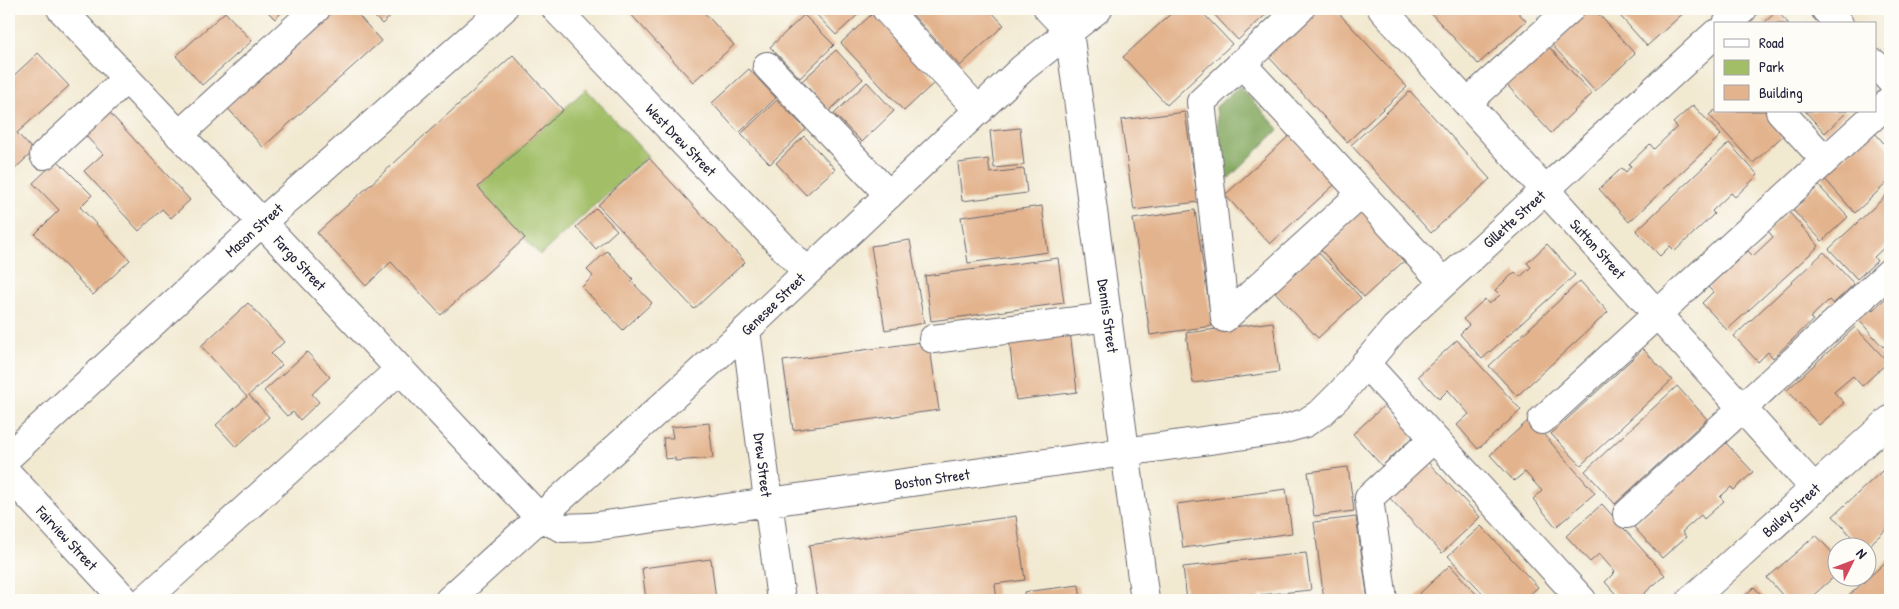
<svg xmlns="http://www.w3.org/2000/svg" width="1899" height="609" font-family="'Patrick Hand',sans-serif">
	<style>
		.green { fill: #a2bf67; stroke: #627051 }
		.forest { fill: #81a65c; stroke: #52644c }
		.building { fill: #e3b38d }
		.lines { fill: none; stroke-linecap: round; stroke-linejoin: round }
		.minor-casing { stroke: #6b6870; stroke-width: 30 }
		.path { stroke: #6b6870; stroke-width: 3; stroke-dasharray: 4 4; stroke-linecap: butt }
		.minor { stroke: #fff; stroke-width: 28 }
		.labels { text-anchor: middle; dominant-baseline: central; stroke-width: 5; stroke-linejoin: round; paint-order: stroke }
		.street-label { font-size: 15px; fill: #22223b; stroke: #fdfcf7 }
	</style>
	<rect width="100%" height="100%" fill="#fdfcf7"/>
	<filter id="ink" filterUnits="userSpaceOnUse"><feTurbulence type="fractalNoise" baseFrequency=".02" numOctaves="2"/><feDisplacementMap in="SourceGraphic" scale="10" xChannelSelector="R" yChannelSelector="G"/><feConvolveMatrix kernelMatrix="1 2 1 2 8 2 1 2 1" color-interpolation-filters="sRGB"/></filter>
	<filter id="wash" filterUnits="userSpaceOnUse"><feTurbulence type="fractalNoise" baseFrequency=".0096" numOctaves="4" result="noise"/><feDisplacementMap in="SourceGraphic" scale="20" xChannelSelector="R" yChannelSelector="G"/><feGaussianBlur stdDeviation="1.12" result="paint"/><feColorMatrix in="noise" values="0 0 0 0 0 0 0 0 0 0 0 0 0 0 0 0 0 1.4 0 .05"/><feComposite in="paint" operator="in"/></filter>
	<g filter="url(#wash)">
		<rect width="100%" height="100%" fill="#f2e9d1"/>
		<path class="green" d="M586,89L648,156L540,255L478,187Z"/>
		<path class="forest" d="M1239,86L1279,129L1223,184L1216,107Z"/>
		<g id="blocks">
			<path class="building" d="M152,9H165L157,15Z
				M265,9H285L275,19Z
				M327,9H353L381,41L263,147L223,103Z
				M367,9H398L382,24Z
				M626,9H701L734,45L693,82Z
				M811,9H864L836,35Z
				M907,9H989L1004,25L960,66Z
				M1176,9H1199L1232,44L1167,105L1123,57Z
				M1209,9H1272L1238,40Z
				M1318,9H1335L1407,87L1347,142L1267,55Z
				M1427,9H1515L1526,21L1478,64Z
				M1589,9H1594L1635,54L1595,91L1551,44Z
				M1614,9H1688L1647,46Z
				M1777,11L1789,24H1763Z
				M225,12L252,41L202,85L176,56Z
				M873,13L936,81L904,111L841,43Z
				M804,15L834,45L800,78L770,47Z
				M1549,47L1592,94L1551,133L1507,85Z
				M836,50L863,79L829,111L802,81Z
				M38,53L69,86L17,133L34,151L9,174V80Z
				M513,55L563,110L478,187L525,238L441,315L391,262L366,286L317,233Z
				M749,69L776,98L739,133L712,103Z
				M867,82L894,111L862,142L834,114Z
				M1410,91L1490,179L1431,233L1351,145Z
				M777,100L806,129L770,164L741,134Z
				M1693,105L1721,135L1629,222L1599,189L1622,168L1626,172L1631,166L1629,164L1650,144L1654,149L1677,127L1673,123Z
				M1715,110V111H1768L1787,132L1753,163L1709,115Z
				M1805,111H1848L1825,133Z
				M109,112L190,200L171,218L162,209L139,231L84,171L103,154L84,134Z
				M1185,112L1198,202L1134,210L1121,120Z
				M1020,128L1024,165L994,168L990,131Z
				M1873,131L1890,150V180L1855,213L1823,177Z
				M1290,135L1335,184L1270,244L1225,195Z
				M804,136L835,169L806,195L776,163Z
				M1729,143L1758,175L1735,197L1731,193L1712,211L1714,214L1675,251L1670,246L1660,256L1636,231Z
				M649,158L745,262L694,309L598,205Z
				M988,159L990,173L1024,169L1027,193L962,201L958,163Z
				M57,160L92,195L80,207L130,260L93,295L35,234L59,210L33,183Z
				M1817,184L1848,217L1822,241L1791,208Z
				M1890,192V242L1874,257L1877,261L1857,279L1829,249Z
				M1042,206L1048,252L968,263L961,217Z
				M596,208L617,230L596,249L576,227Z
				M1195,210L1212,326L1150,335L1133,219Z
				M1361,211L1405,260L1364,297L1320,249Z
				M1789,212L1819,246L1727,330L1702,303L1713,292L1708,287L1748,251L1753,256L1773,237L1768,231Z
				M910,240L924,323L885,330L871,246Z
				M1547,244L1575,275L1482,359L1460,334L1469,325L1463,319L1485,299L1489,304L1500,295L1495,290L1515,272L1520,277L1531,267L1527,263Z
				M607,251L633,279L631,281L652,303L623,330L582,287L593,276L587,270Z
				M1317,251L1361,298L1318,338L1274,291Z
				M1824,252L1854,284L1833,304L1829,300L1810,318L1813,320L1773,358L1768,352L1758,362L1734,336Z
				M1058,258L1064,303L931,321L925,276Z
				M1580,281L1608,312L1517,396L1489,366Z
				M1890,294V341L1883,347L1858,319L1871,307L1873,310Z
				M248,303L284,342L271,354L282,365L249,395L269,417L236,447L216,425L247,397L201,346Z
				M1273,322L1279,372L1193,383L1186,333Z
				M1855,327L1888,362L1862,386L1853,376L1834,392L1844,403L1819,425L1787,390Z
				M1070,331L1077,392L1016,400L1009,338Z
				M1457,340L1521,410L1478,449L1457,425L1469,414L1448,390L1439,399L1418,376Z
				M929,341L939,410L793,430L783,361Z
				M1643,349L1672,380L1581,465L1551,434Z
				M307,352L330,377L312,394L319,402L300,420L293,412L287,416L264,391Z
				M1677,386L1707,419L1615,504L1585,471Z
				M1387,403L1415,435L1382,466L1353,434Z
				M1530,419L1595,493L1556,527L1533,499L1542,491L1525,472L1514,481L1490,455Z
				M709,423L713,458L675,461V458L665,459L663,438H673L671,427Z
				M1725,442L1753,472L1734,490L1731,487L1720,497L1724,501L1704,519L1701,515L1682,532L1686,537L1662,558L1633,526Z
				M1423,457L1480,517L1442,553L1385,493Z
				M1348,467L1354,511L1314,516L1308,472Z
				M1882,471L1890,480V526L1866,548V546H1860L1833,516Z
				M1286,489L1292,533L1183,548L1177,504Z
				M1602,504L1665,575L1637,600H1621L1605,582L1615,572L1599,554L1590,562L1566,536Z
				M1016,516L1025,580L995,584L997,600H817L809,545Z
				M1356,517L1368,600H1324L1314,522Z
				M1481,526L1538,587L1524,600H1489L1448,556Z
				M1816,535L1836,557V575L1808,600H1787L1767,578Z
				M1306,553L1311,590L1260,595V600H1187L1183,567Z
				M1890,558V600H1844Z
				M711,559L716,600H646L642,568Z
				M1450,565L1478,596L1473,600H1419L1416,597Z
				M1079,585L1081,600H1025L1024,592Z
				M1754,587L1766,600H1740Z"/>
		</g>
	</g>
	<g filter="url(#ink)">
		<use href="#blocks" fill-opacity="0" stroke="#6b6870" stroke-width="1"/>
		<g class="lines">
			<g class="minor-casing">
				<path id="minor" d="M61,9L539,517L563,528L591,527L1281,430L1305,423L1322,412L1342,392L1395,328L1715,34
					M556,9L807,272
					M886,9L979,111
					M1048,9L1069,31L1145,600
					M1300,9L1201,102L1225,318L1361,194
					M1382,9L1815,489
					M1825,9L1839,24
					M1727,24L1743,9
					M1241,63L1444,283
					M1875,64L1890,80
					M767,66L889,195
					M1467,103L1570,9
					M1780,111L1825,160
					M179,135L316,9
					M44,155L126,79
					M1783,199L1890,101
					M1868,292L1890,272
					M746,330L781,600
					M933,339L1108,317
					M1365,363L1582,600
					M1542,420L1777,204
					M9,456L262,222L503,9
					M9,475L125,600
					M1627,514L1863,297
					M145,600L400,369
					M449,600L746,330L1023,68L1098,9
					M1383,600L1369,498L1433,439
					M1691,600L1890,420"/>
			</g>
			<path class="path" d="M1885,20L1890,15"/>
			<use href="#minor" class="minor"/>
		</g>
	</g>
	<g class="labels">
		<g class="street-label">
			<text transform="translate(681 140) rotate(46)">West Drew Street</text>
			<text transform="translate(1514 219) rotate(-42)">Gillette Street</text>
			<text transform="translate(254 230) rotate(-42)">Mason Street</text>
			<text transform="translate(1598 249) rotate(48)">Sutton Street</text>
			<text transform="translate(300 263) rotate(47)">Fargo Street</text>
			<text transform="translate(773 304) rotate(-44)">Genesee Street</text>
			<text transform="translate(1108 316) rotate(82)">Dennis Street</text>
			<text transform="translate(763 465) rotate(83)">Drew Street</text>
			<text transform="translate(932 479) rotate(-8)">Boston Street</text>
			<text transform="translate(1791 510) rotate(-42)">Bailey Street</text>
			<text transform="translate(67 538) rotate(47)">Fairview Street</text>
		</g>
	</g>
	<rect width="1899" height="609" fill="none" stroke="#fdfcf7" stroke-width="30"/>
	<rect x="1714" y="22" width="162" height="90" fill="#fdfcf7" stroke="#a5a5ac"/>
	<rect x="1724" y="39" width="25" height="8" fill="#ffffff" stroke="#a5a5ac"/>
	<text x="1759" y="48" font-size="15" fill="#22223b">Road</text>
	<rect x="1724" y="60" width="25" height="15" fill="#a2bf67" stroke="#a5a5ac"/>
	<text x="1759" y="72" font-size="15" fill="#22223b">Park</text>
	<rect x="1724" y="85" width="25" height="15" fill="#e3b38d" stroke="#a5a5ac"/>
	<text x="1759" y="98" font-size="15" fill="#22223b">Building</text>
	<g transform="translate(1852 562) rotate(48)"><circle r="24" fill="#fdfcf7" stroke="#a5a5ac"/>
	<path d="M0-4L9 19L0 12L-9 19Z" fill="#d1495b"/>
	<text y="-8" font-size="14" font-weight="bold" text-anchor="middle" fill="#22223b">N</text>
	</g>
</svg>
